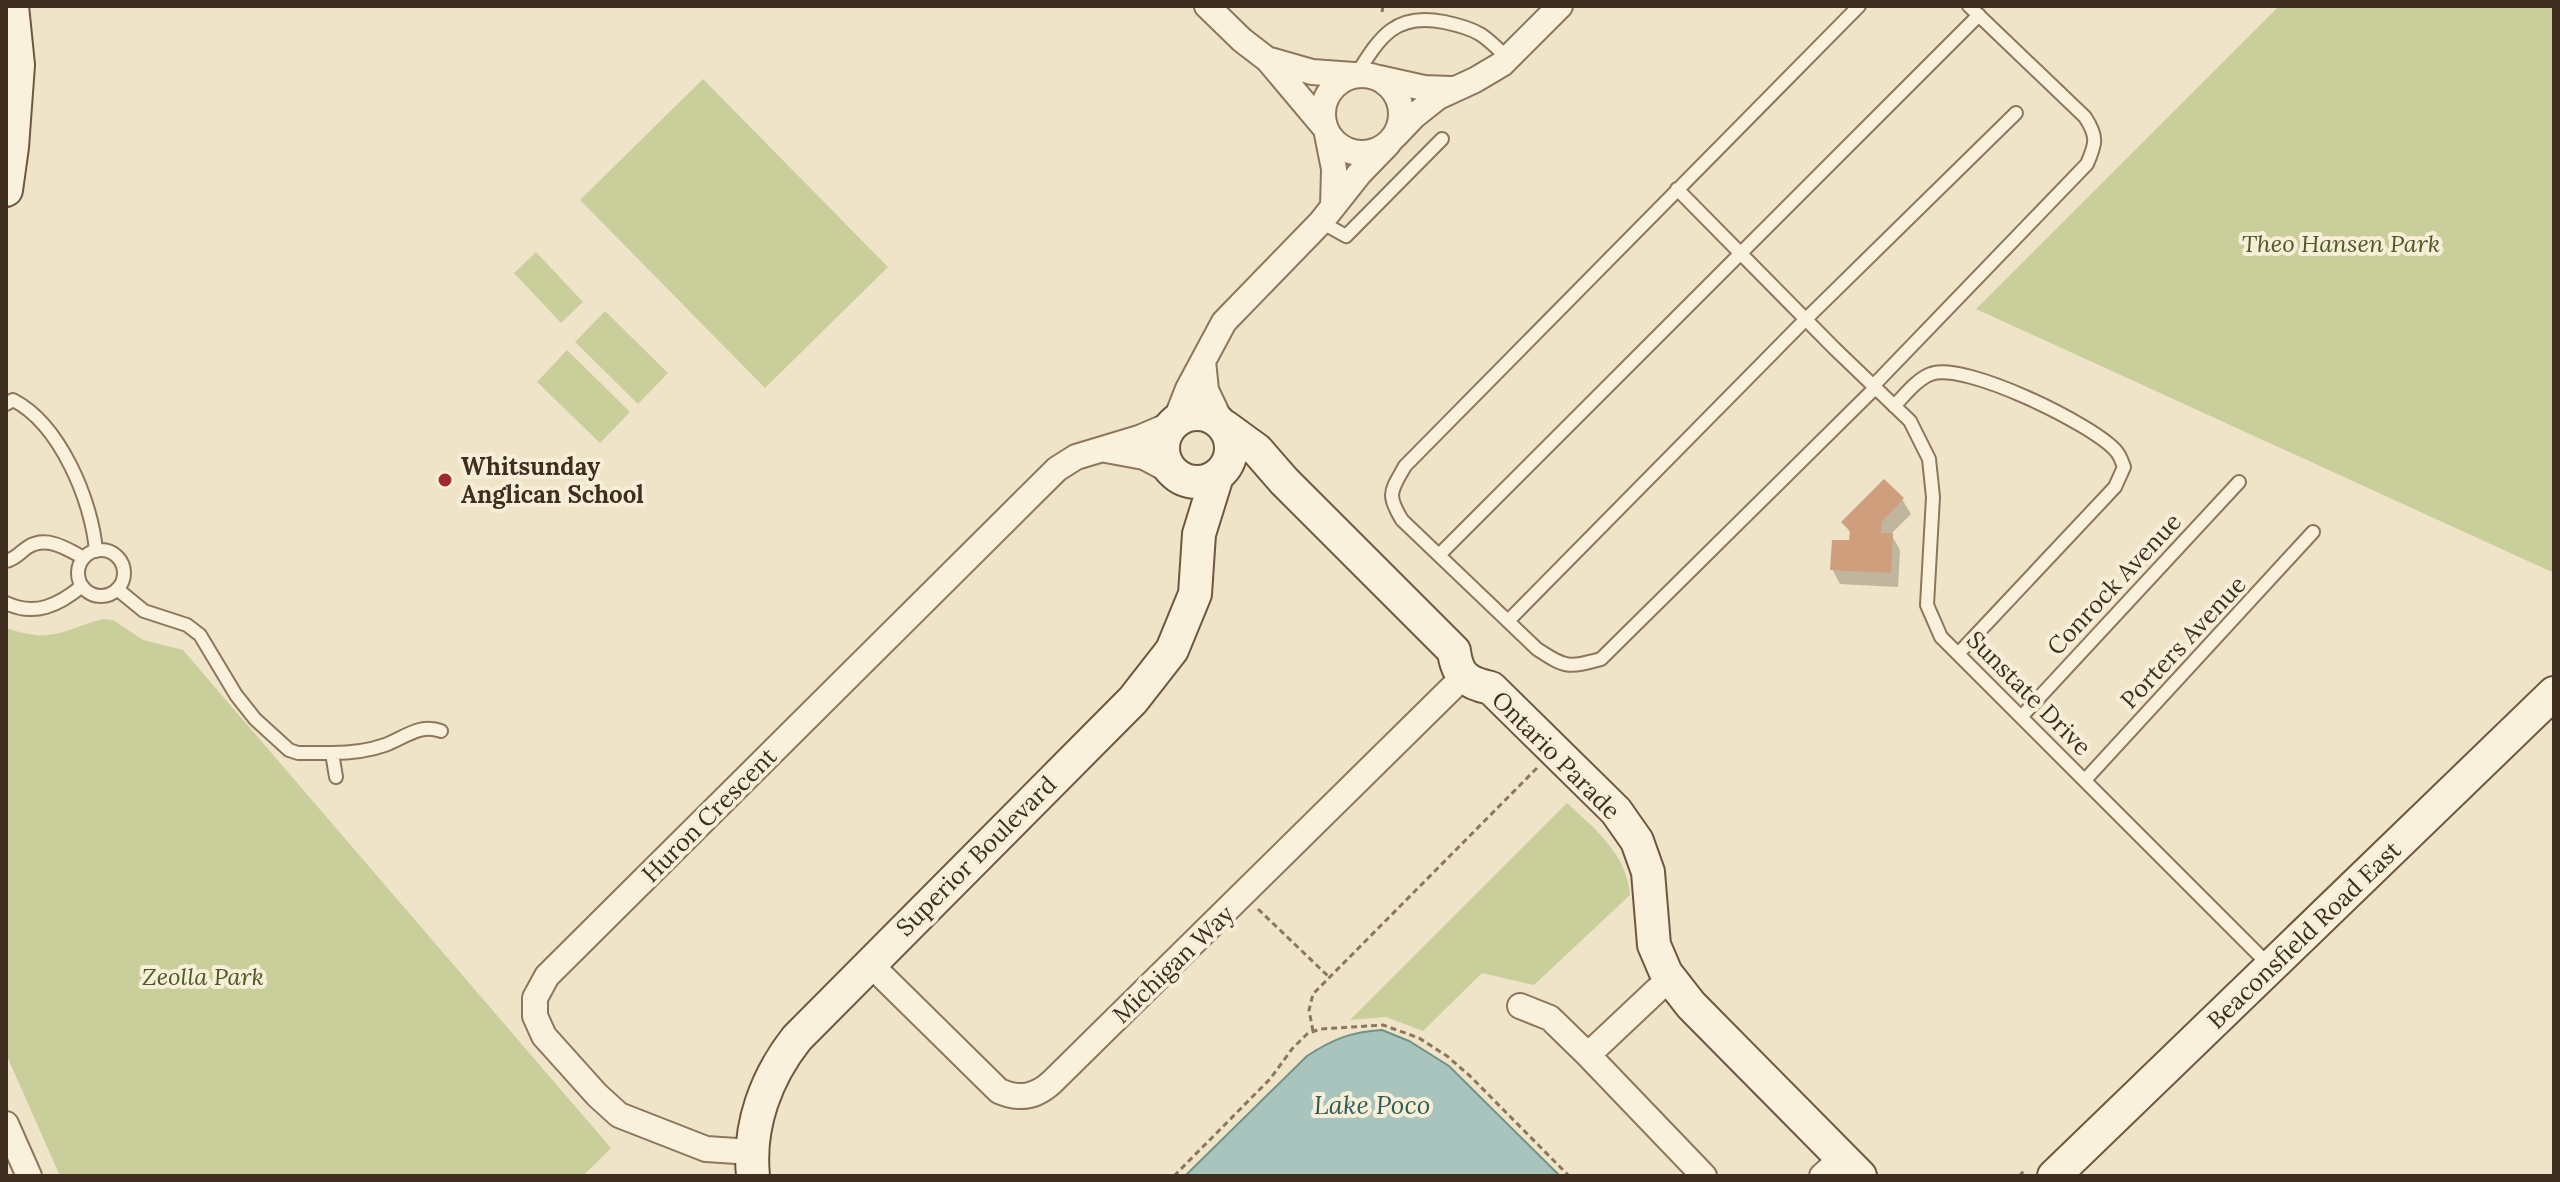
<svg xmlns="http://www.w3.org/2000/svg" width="2560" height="1182" font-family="Lora,serif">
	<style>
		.green { fill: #c9cf9b }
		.water { fill: #a9c4bc; stroke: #6f938a; stroke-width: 2 }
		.shadow { fill: #0003 }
		.building { fill: #cf9f7d }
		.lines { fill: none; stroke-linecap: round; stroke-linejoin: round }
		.lane-casing { stroke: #8d765c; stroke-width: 16 }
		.street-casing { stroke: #8d765c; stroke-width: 28 }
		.secondary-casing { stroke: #6f573f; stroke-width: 36 }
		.path { stroke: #8d765c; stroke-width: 3; stroke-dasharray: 6 4; stroke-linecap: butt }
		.lane { stroke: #faf1dc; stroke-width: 12 }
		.street { stroke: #faf1dc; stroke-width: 24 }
		.secondary { stroke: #faf1dc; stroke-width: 32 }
		.poi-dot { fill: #9e2a2b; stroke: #f7eed8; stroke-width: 3 }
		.labels { text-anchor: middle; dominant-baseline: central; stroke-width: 8; stroke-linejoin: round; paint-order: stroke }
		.park-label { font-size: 24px; font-style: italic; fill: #4d5a26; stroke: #f7eed8 }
		.poi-label { font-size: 24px; font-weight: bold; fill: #3d2e20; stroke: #f7eed8; text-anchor: start }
		.street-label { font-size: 24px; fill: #3d2e20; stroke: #f7eed8 }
		.water-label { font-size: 26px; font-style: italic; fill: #2f5d5a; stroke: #f7eed8 }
	</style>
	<rect width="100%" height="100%" fill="#f0e4c8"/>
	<path class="green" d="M2279,6H2554V573L1976,309Z
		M703,79L888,267L765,388L580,200Z
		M536,252L583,302L561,323L514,273Z
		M605,311L668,373L638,404L575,342Z
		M567,350L630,412L600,443L537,382Z
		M103,619L113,620L143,640L183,650L611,1148L583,1176H60L6,1054V628C52,644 62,630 103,619Z
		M1567,803C1595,829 1627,854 1630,895L1534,985L1482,973L1423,1031L1386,1017L1350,1020Z"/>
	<path class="water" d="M1382,1030L1409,1041L1449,1066L1560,1176H1185L1307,1056C1333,1039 1351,1032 1382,1030Z"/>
	<path class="shadow" d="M1902,499L1911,514L1891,534L1900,550L1898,587L1840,584L1832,569L1851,542L1852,536L1844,522Z"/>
	<path class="building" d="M1884,479L1904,498L1882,522L1881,533H1893L1891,573L1830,570L1832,540H1849L1850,531L1841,522Z"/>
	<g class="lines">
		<g class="lane-casing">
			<path id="lane" d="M1859,6L1405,466C1391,491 1386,494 1402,520L1537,649C1566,668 1568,668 1601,659L1875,388
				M1356,75C1380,37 1395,12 1444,22C1477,29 1484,34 1508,59
				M1677,189L1834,348L1910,421L1929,459L1933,497L1927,605L1941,637L2269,965
				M1321,222L1346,236L1442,139
				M1873,386L2087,164C2096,143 2098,137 2085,117L1969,6
				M6,404L13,400C60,424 92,501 96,551
				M1894,406C1905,395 1917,379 1931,374C1964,361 2094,425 2116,451C2120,455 2122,462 2124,467L2115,487L1958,654
				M78 573a23 23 0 1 1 46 0a23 23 0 1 1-46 0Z
				M1439,555L1979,15
				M6,561C16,559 20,552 28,547C47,535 67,549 84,558
				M117,589L144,611L187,625L200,635L236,695L255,719L289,750L298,753H332
				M6,603C35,617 59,605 82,586
				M1508,621L1806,319L2016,113
				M2021,717L2239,482
				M336,777L332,753C349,753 368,751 385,745C404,738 420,723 441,731
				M2085,780L2313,532"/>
		</g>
		<g class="street-casing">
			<path id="street" d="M1207,6L1242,40L1268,60L1326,129
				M1270,60L1312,72L1354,75
				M1323 114a39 39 0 1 1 78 0a39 39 0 1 1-78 0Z
				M1379,78L1424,88L1451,89
				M1327,134L1334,169L1333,207
				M1395,136L1414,116L1438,97L1475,80L1502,64L1560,6
				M1203,361L1206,390L1222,424
				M1175,422L1188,389L1224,322L1321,222L1359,174L1388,144
				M1106,450L1144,457L1172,472
				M869,963L999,1091C1019,1100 1036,1097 1052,1082L1464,676
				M1671,980L1657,990L1588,1055L1704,1176
				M1520,1006L1550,1018L1588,1055
				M6,1124L29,1176
				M752,1152L706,1149L619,1115L597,1095L544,1036L535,1016V998L547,976L1057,469L1076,457L1139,438L1174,423
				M1822,1176L1842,1158"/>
		</g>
		<g class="secondary-casing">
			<path id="secondary" d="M6,190L12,147L18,65L12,6
				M1163 448a34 34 0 1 1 68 0a34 34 0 1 1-68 0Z
				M1224,426L1257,450L1284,481L1454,651C1457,676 1467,683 1491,688L1616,811L1637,841L1648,872L1654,945L1666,973L1691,1005L1860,1176
				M753,1176C748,1126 766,1077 797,1038L1133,700L1172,650L1195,594L1199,534L1217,476
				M2054,1176L2554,693"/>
		</g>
		<path class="path" d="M1382,12L1383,6
			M1258,909L1329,977
			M1313,1031L1309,1010L1313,994L1537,768
			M1174,1176L1270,1079L1292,1049L1307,1034L1320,1029L1383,1025L1419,1038L1447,1056L1470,1076L1569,1176
			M2019,1176L2024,1171"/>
		<use href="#lane" class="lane"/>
		<use href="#street" class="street"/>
		<use href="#secondary" class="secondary"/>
	</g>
	<circle class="poi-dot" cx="445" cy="480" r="8"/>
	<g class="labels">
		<g class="park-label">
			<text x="2341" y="243">Theo Hansen Park</text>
			<text x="203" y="976">Zeolla Park</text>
		</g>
		<g class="poi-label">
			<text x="461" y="466">Whitsunday<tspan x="461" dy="28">Anglican School</tspan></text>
		</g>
		<g class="street-label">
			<text transform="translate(2114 584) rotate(-47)">Conrock Avenue</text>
			<text transform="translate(2183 642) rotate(-47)">Porters Avenue</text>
			<text transform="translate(2029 693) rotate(45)">Sunstate Drive</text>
			<text transform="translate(1556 755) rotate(45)">Ontario Parade</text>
			<text transform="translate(709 815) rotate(-45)">Huron Crescent</text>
			<text transform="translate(976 856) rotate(-45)">Superior Boulevard</text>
			<text transform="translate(2304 935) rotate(-44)">Beaconsfield Road East</text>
			<text transform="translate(1173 964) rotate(-44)">Michigan Way</text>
		</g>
		<g class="water-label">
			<text x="1372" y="1104">Lake Poco</text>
		</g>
	</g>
	<rect width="2560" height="1182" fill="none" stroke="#3d2e20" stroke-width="16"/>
</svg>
